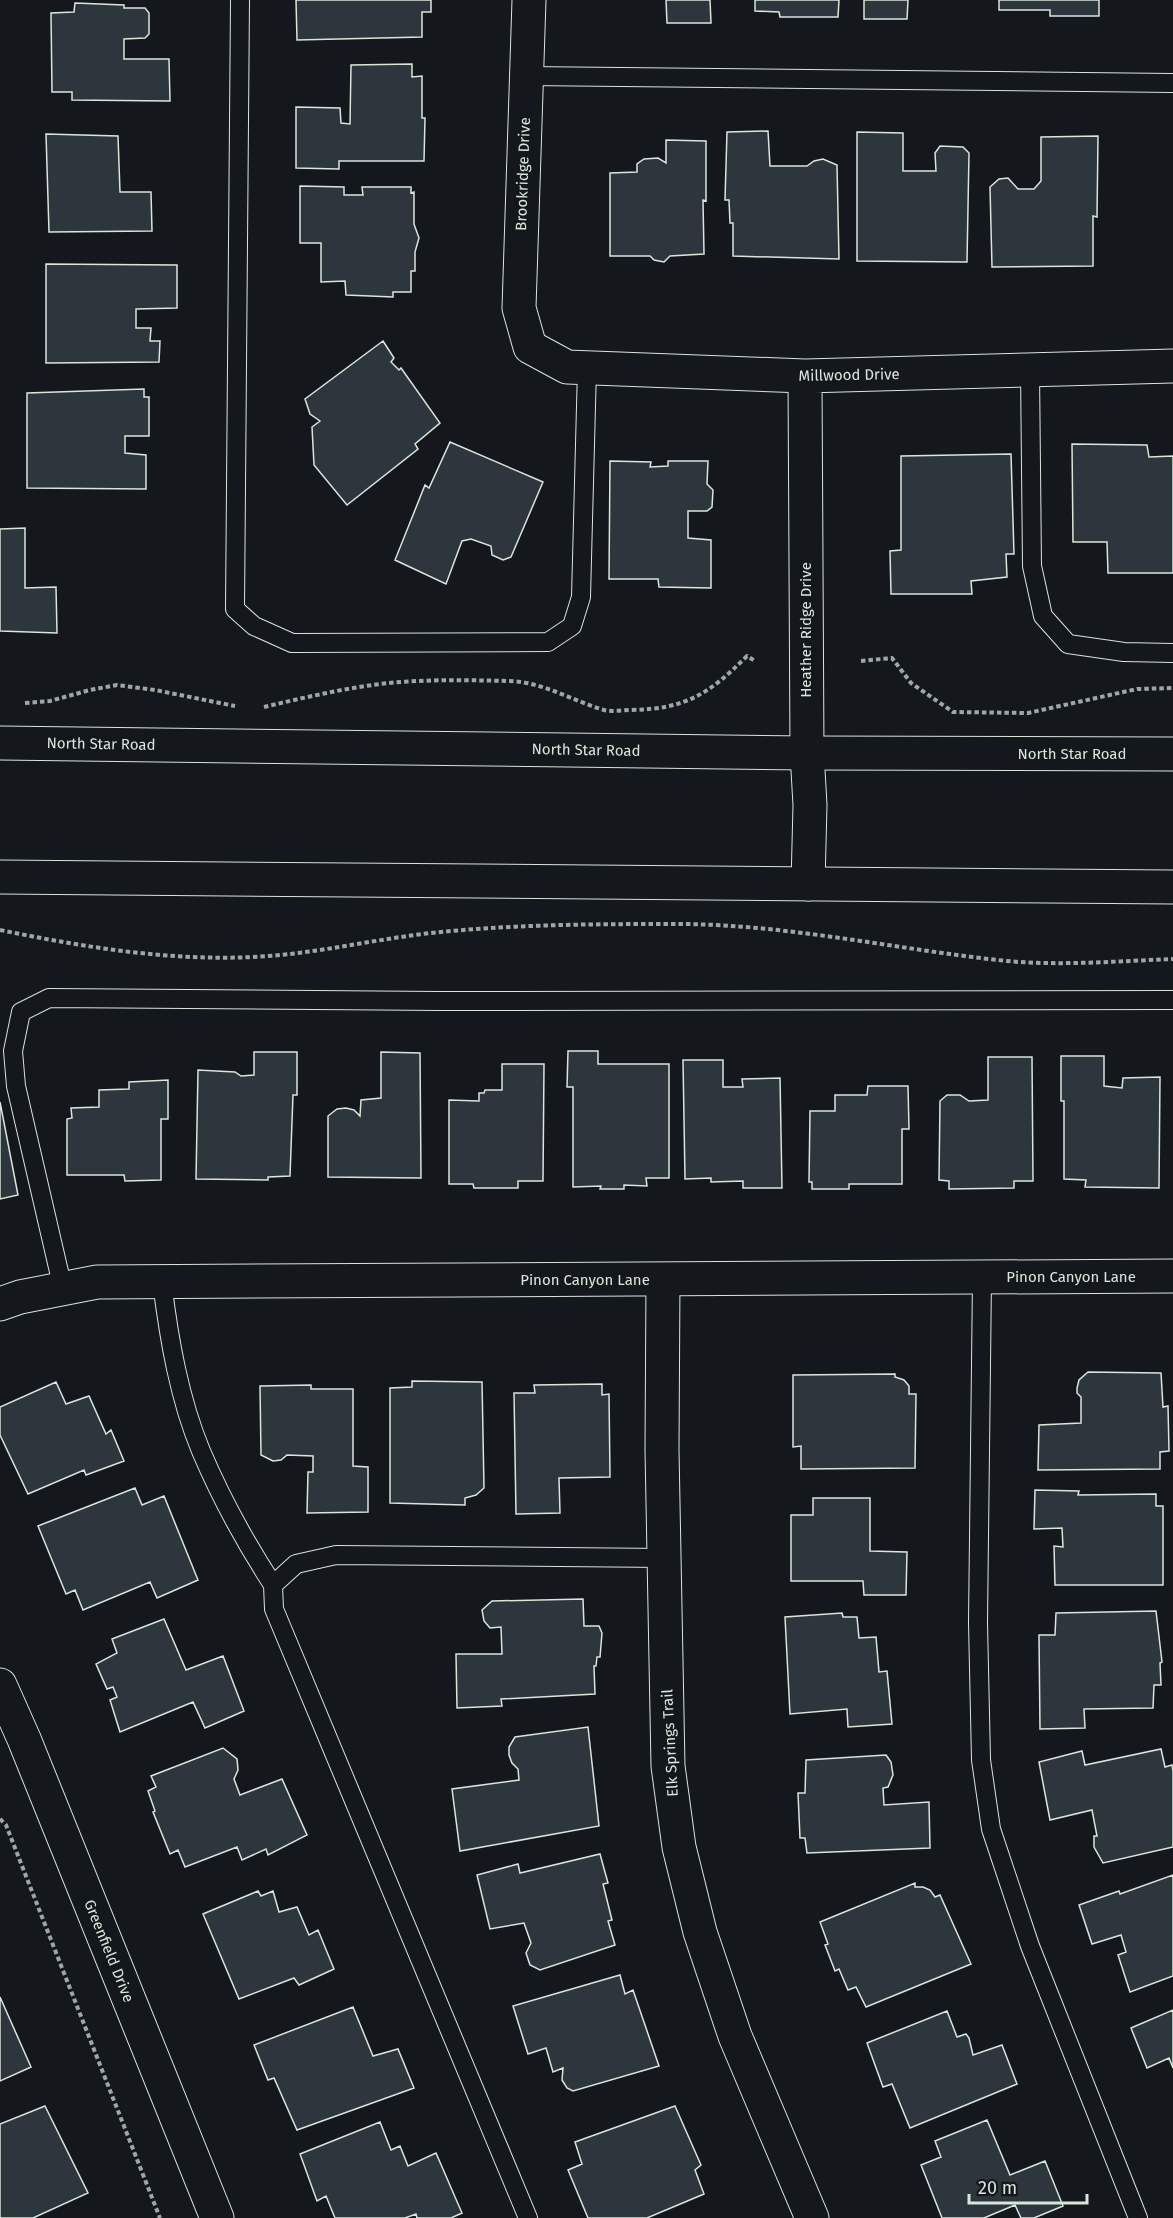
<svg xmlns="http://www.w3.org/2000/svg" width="1173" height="2218" font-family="'Fira Sans',sans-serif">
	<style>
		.building { fill: #2c363c; stroke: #d8e6dc; stroke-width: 1.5 }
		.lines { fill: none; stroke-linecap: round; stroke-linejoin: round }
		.service-casing { stroke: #d8e6dc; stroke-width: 20 }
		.minor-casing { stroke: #d8e6dc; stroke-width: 35 }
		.secondary-casing { stroke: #d8e6dc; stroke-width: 35 }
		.path { stroke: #9da8a2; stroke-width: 4; stroke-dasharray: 4.5 3; stroke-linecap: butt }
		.service { stroke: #14181c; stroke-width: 18 }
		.minor { stroke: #14181c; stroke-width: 33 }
		.secondary { stroke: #14181c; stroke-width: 33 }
		.labels { text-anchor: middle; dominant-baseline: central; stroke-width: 4.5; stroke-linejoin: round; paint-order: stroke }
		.street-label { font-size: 15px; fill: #d8e6dc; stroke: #14181c }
	</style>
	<rect width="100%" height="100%" fill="#14181c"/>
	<path class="building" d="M296,0H431V12H422V37L297,40Z
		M666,0H710L711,23H667Z
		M755,0H839L838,17H780L779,12L755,11Z
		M864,0H908L907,19H864Z
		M999,0H1099V16H1050V10H999Z
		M75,3L124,5V8H145L149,13V34L145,38L124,39V59H169L170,101L72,100V92H52L51,13L74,12Z
		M412,64V77L422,76V118H425L424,161H339V169L296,168V107L340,108L341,123L350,124L351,65Z
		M768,131L770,166H807L814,161L823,159L837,165L839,259L733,256V223H730L729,200H725L727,132Z
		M857,132L903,133V171H936L935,153L940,146L963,147L969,153L967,262L857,261Z
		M46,134L118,136L120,192H151L152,231L49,232Z
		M1098,136L1097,217L1093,216V266L992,267L990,187L999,179L1008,178L1018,189H1034L1041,181V137Z
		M666,140L706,141V201L703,200L704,254L670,256L664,262L654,260L650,256H610V173L637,172V164L644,159L658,158L666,163Z
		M300,186L344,187V195H363L362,187H411V193L414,192V224L419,238L415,252V271H411V292H393V297L346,295L345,281L321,282V243H300Z
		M46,264L177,265V308L136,309V328H151L150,341H160L159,362L46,363Z
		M383,341L394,358L391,362L399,370L401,368L440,423L415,444L418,449L347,505L314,465L312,427L320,421L310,414L305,399Z
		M144,389V397H149V436H125V453L146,455V489L27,488V393Z
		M450,442L543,482L511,557L503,560L492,555L491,546L471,539L462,541L446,584L395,560L425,485L429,488Z
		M1072,444L1147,445L1149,457L1173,456V573H1108L1107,542H1073Z
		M1011,454L1014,554H1006L1007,577L971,581L972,594H891L890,551L901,550V456Z
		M610,461L651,462L650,467L668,466V461H708L707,484L713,490L712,507L707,511H688V538L711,540V588L659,587L658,579H609Z
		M25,528V588L56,587L57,633L0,631V529Z
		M568,1051H598V1064H669V1178H646L647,1186L624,1185V1189H600L601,1186L573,1187V1087H567Z
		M254,1052H297V1095H293L290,1176L268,1177V1180L196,1179L198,1070L235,1072L241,1076L254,1075Z
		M381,1052L420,1053L421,1178L328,1177V1116L337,1109L346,1108L354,1110L360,1116L361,1100L381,1098Z
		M1061,1056H1104V1086L1122,1088L1123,1078L1160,1077L1159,1188L1085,1187L1086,1180L1064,1179V1101H1061Z
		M988,1057H1032L1033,1181H1014V1188L949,1189V1181L939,1180L940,1101L947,1095H960L969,1101L988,1100Z
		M683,1060H723V1087H743L742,1079L780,1078L782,1188H743V1181L711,1182V1178L685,1179Z
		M502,1064H544L543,1181H518V1188H474L473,1184H449V1100L479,1101V1093H484L485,1090H502Z
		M168,1080V1119H161V1180L125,1181L124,1175H67V1119L72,1118L71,1108L99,1107V1090L129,1089V1082Z
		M868,1086H908L909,1129H902V1184H849V1189H812V1182H809L810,1111H835V1095H867Z
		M0,1102L18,1195L0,1199Z
		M1088,1372L1161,1373L1163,1407L1168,1406L1169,1451L1160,1452V1469L1038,1470L1039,1425L1081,1423V1397L1077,1393V1388L1079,1380Z
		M895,1374V1377L904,1380L909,1386V1394H916L915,1468L801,1469V1446L793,1447V1375Z
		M412,1381L482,1382L484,1488L476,1495L465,1498V1505L390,1503V1388L412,1387Z
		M56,1382L66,1404L89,1396L106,1434L111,1430L124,1461L86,1475L84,1470L28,1494L0,1435V1407Z
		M602,1384V1395L609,1394L610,1477L559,1478L560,1513L516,1514L514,1393H535L534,1385Z
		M311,1385V1389H353V1466L368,1467V1512L307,1513L308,1472H313V1456L287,1455L281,1460L273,1461L261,1455L260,1386Z
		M135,1488L142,1505L164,1496L198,1580L157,1598L150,1582L83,1610L75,1590L66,1594L38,1526Z
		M1035,1490L1079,1491L1078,1495L1156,1494V1506H1163V1585H1055L1054,1546L1063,1547L1062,1528L1034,1529Z
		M813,1498H870V1551L907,1552L906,1595H864L863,1581H791V1515H813Z
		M583,1599L584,1626H599L602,1633L600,1657H597L596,1666H594L595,1694L501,1699L502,1706L457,1708L456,1654H502L501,1627L490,1628L484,1621L482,1610L492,1601Z
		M1156,1611L1162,1662L1160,1663L1161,1685H1154L1153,1708L1084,1709L1085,1728L1040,1729L1039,1635H1055L1056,1613Z
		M842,1613L843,1617H857L859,1638L876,1637L879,1672L887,1671L892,1724L848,1727L847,1709L790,1714L785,1617Z
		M164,1619L186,1670L223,1656L244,1711L205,1728L193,1702L120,1732L110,1700L117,1697L113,1687L107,1689L96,1664L117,1653L112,1639Z
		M588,1727L599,1826L460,1851L452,1789L519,1780L518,1769L512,1763L509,1755V1747L515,1737Z
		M223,1748L237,1759L238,1770L234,1779L240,1795L282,1779L307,1835L268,1855L266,1849L242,1860L237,1847L185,1867L178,1850L170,1854L153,1812L155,1811L148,1791L156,1787L151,1776Z
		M1161,1749L1165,1767L1172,1765L1173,1771V1847L1103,1863L1094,1847V1836H1097L1092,1810L1050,1820L1039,1762L1082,1751L1085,1765Z
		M886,1755L891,1762L893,1775L888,1787L883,1788L884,1805L929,1802L930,1848L807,1853L805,1838H800L798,1793H805L806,1760Z
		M600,1854L608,1883L603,1884L612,1920L608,1921L615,1945L540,1970L530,1965L526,1953L531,1943L524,1923L490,1929L477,1875L518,1864L520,1873Z
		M1173,1875V1976L1130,1992L1118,1955L1126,1952L1121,1935L1092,1944L1079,1905L1119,1891L1120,1894Z
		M915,1883V1887H923L930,1890L935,1897L940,1895L971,1964L866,2007L856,1987L848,1990L839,1969L835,1971L825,1945L828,1944L820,1922Z
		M258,1891L261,1896L273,1891L279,1912L297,1907L309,1935L318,1930L334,1969L299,1985L294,1978L239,1999L203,1914Z
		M620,1975L625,1994L633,1990L659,2066L573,2091L567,2088L562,2080L563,2068L553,2072L546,2048L528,2054L513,2006Z
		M0,1997L31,2067L0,2081Z
		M353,2007L373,2056L398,2049L414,2088L297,2130L274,2078L268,2080L254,2045Z
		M1173,2010V2068L1169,2058L1147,2068L1131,2028Z
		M947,2011L957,2037L966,2034L969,2038L973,2055L1002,2045L1017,2084L910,2128L892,2084L883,2087L867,2043Z
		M45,2106L88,2193L33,2218H0V2124Z
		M675,2106L701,2165L695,2170L704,2194L647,2218H588L568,2170L582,2164L575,2142Z
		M987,2120L1010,2175L1045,2161L1063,2206L1034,2218H1021L1015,2205L984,2218H942L921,2165L941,2157L935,2141Z
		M380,2122L391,2150L400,2146L408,2166L436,2153L462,2213L451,2218H417L416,2214L405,2218H335L326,2196L317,2201L300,2154Z"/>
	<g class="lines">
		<g class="service-casing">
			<path id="service" d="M240,0L235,609L254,626L292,643L548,642L572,626L581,597L587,368
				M526,76L1173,83
				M1030,370L1032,566L1043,616L1068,644L1124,652L1173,653
				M982,1278L978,1623L981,1760L991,1829L1030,1946L1138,2218
				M162,1282C169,1339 179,1398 201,1451C221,1498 245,1542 273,1585
				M63,1289L16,1086L13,1051L21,1012L49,998L439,1001L1173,1000
				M528,2218L274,1609L273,1585L296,1564L336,1555L664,1558"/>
		</g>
		<g class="minor-casing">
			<path id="minor" d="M529,0L519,308L530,347L567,367L805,376L1173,366
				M805,376L807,753L810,805L808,884
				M663,1279L662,1450L668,1766L679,1847L700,1932L735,2036L812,2218
				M0,1304L20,1297L97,1282L1173,1276
				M0,1685L24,1739L217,2218"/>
		</g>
		<g class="secondary-casing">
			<path id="secondary" d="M0,743L807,753L1173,754
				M0,877L1173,887"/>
		</g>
		<path class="path" d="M861,661L892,658L911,683L953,712L1028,713L1137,689L1173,688
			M25,703L50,701L90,690L117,685L155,690L235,706
			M264,707C302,698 341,689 380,684C422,679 466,680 508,681C541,681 573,701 604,710C612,712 622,710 631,710C686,709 709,694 747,656L755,661
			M0,930C84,947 167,961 253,957C320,954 386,936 452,931C529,924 607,924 683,924C791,925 900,950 1007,961C1059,966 1120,961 1173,959
			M0,1819L6,1825L160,2218"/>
		<use href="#service" class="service"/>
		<use href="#minor" class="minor"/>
		<use href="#secondary" class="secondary"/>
	</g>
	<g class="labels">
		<g class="street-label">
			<text transform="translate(523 174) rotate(-88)">Brookridge Drive</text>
			<text transform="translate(849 375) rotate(-1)">Millwood Drive</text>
			<text transform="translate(806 630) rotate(-90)">Heather Ridge Drive</text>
			<text transform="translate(101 744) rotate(1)">North Star Road</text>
			<text transform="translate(586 750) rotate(1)">North Star Road</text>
			<text x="1072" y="754">North Star Road</text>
			<text x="1071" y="1277">Pinon Canyon Lane</text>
			<text x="585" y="1280">Pinon Canyon Lane</text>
			<text transform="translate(670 1743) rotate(-93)">Elk Springs Trail</text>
			<text transform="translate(109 1951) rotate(68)">Greenfield Drive</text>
		</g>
	</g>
	<path d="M969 2194v9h118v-9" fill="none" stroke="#d8e6dc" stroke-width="3"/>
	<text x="978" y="2194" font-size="18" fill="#d8e6dc" stroke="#14181c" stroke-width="4.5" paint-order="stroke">20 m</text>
</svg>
